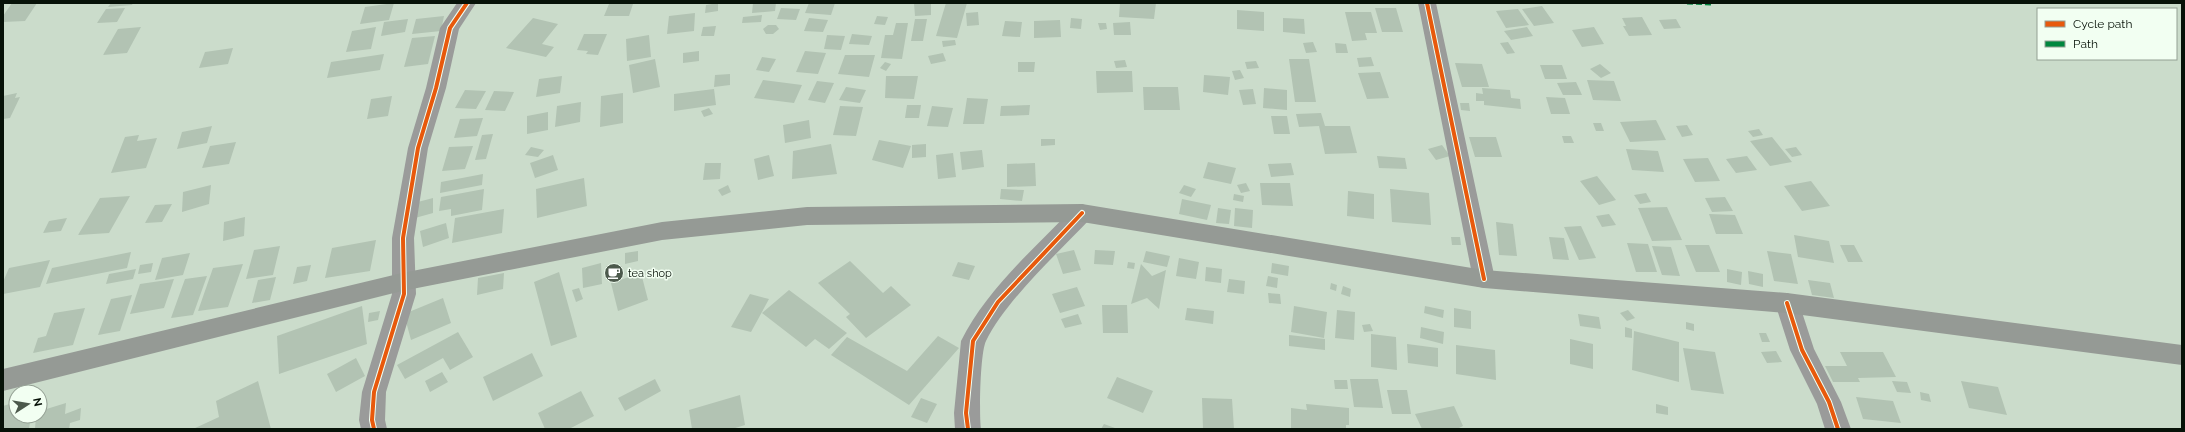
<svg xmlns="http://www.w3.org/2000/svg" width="2185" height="432" font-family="Raleway,sans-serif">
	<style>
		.building { fill: #b2c3b3 }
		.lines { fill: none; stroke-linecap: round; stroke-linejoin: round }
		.minor { fill: #9a9b9a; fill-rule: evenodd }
		.highway { fill: #959a95; fill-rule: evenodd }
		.quiet { stroke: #00873e; stroke-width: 3; stroke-dasharray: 6 3; stroke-linecap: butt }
		.cycleway-casing { stroke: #f2fff2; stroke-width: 6 }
		.cycleway { stroke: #e8590c; stroke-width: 4 }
		.labels { text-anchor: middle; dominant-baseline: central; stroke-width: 3; stroke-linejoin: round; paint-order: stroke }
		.poi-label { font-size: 11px; fill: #071208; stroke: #f2fff2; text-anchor: start }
	</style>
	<rect width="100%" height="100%" fill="#cbdccb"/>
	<path class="building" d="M12,3H37L25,21L3,22V16Z
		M111,3H133L132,5L108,7Z
		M394,3L389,20L360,24L365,7Z
		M718,3V11L705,13L706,5Z
		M753,3H776L775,11L752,13Z
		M809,3H835L831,15L805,13Z
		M914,3H931V15L915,16Z
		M946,3H967L957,38L936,36Z
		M1120,3H1156L1154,19L1119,17Z
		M609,4H633L629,16H604Z
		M1542,6L1554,23L1534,26L1522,9Z
		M125,8L117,22L97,23L106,9Z
		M781,8L800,9L796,20L777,19Z
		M1375,8H1396L1403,32H1382Z
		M1518,9L1529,25L1506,28L1496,11Z
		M1237,10L1264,12V31L1237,29Z
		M978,12L979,25L967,26L966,13Z
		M1345,12H1371L1377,33H1365L1367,40L1352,41Z
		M695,13L694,31L667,34L669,16Z
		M762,15L761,22L742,23L743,17Z
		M444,16L441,31L412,34L416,19Z
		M877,16L888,17L885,25L874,24Z
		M1642,17L1652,35L1629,36L1623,26H1626L1622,18Z
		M533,18L558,24L542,44L554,47L546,57L506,48Z
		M809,18L828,20L823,32L804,31Z
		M1071,18L1082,19L1081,29L1070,28Z
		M1283,18L1304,19L1305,34L1283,32Z
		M408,19L405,32L381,36L384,22Z
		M915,19H927L923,41H911Z
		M1676,19L1681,28L1664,29L1659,20Z
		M1060,20L1061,37L1034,38V21Z
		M1005,21L1022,22L1020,37L1002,36Z
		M1130,22L1131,35H1114L1113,23Z
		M896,23H908L902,59L881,58L885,35H893Z
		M1098,23H1106L1107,29L1100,30Z
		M768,25H776L779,29L773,34H766L763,29Z
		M716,26L714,36H701L703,27Z
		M141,27L127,53L103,55L118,29Z
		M376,27L371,49L346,52L352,31Z
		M1527,27L1533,36L1511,40L1504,31Z
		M1594,27L1604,44L1582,47L1572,30Z
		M584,34H607L598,55L586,54L588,51L577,50Z
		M852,34L872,36L869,45L849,44Z
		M649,35L651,57L627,61L626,39Z
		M827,35L845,36L841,50L824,49Z
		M435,36L428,64L404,67L412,38Z
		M955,40L956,45L943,47L942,41Z
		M1313,42L1317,52L1306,53L1303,43Z
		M1508,42L1515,53L1507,54L1500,43Z
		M1335,43L1346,44L1348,53H1336Z
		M233,48L228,64L199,68L205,52Z
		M699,51V61L683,63V53Z
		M805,51L826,53L818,74L796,72Z
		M943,53L946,61L931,64L928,56Z
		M384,54L380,70L327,78L331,62Z
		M845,55H875L869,77L838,74Z
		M762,57L776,59L769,72L756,70Z
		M1371,57L1374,66L1359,67L1357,58Z
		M655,59L660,87L633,93L629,65Z
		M1289,59H1309L1316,102H1295Z
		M1125,60L1127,67L1116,68L1114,61Z
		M1256,61L1259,68L1247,69L1245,62Z
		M885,62L891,64L886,71L880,68Z
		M1018,62H1035L1034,72H1018Z
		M1455,63L1482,64L1489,87H1462Z
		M1600,64L1611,73L1601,78L1590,69Z
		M1540,65H1562L1567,79H1545Z
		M1240,70L1244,78L1235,80L1232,71Z
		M1096,71H1132L1133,92L1097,93Z
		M1380,72L1389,98L1367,99L1358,73Z
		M730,74V85L714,87L715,75Z
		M1204,75L1230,77L1228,95L1203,92Z
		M562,76L560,93L536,97L539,79Z
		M886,76H918L914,99L885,98Z
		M763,80L802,85L794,103L754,98Z
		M1587,80L1614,81L1621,101L1593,100Z
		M817,81L834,83L825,103L808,100Z
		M1576,82L1582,95H1563L1557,83Z
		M846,87L866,90L860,103L839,100Z
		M1143,87H1178L1180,110H1144Z
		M1264,88L1287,90V110L1263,108Z
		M1482,88L1510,90L1511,98L1520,99L1521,109L1484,105V101H1476V93L1483,94Z
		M714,89L716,105L674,111V94Z
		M1253,89L1256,104L1243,105L1239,90Z
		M465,90L486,91L476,109L455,108Z
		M494,91L514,92L505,111L485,110Z
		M17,93L15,98L20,97L10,118L3,119V96Z
		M623,93V123L600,127L601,96Z
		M392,96L388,116L367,119L371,99Z
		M1546,97L1565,98L1570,114H1551Z
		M967,98L988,99L984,124H963Z
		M581,102L580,122L555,127L557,106Z
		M1460,103H1469L1470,111L1461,110Z
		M907,105H921L919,118H905Z
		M1030,105L1029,115L1000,116L1001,106Z
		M840,106L863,107L856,136L833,135Z
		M932,106L953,108L948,127L927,126Z
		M709,108L713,114L704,117L701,111Z
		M548,112V130L527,134V116Z
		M1321,113L1325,126H1350L1357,153L1325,154L1319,126L1299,127L1296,114Z
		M1271,116H1287L1290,134H1274Z
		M483,118L477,136L454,138L460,119Z
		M809,120L811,138L785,143L783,125Z
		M1656,120L1666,140L1630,142L1620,122Z
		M1593,123H1601L1604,131H1596Z
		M1687,125L1693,135L1682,137L1676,126Z
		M212,126L207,143L177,149L182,132Z
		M1759,129L1763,135L1753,137L1748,131Z
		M493,134L486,159L475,160L482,135Z
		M139,135L137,141L157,138L146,168L111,173L125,137Z
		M1562,136H1571L1574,143H1564Z
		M1469,137H1496L1502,157H1475Z
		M1772,137L1792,162L1770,166L1750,141Z
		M1041,139H1055V145L1041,146Z
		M879,140L911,146L903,168L872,160Z
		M236,142L229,164L202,168L210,146Z
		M831,144L837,174L792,179L793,151Z
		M926,144V157L912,158V145Z
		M1442,145L1450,156L1436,160L1428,149Z
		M473,146L465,169L442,171L449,147Z
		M531,147L544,150L538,157L525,155Z
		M1796,147L1802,155L1792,157L1785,149Z
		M1626,149L1658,151L1664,172L1632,170Z
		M982,150L984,167L962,170L960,152Z
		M953,153L956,177L938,179L936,155Z
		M553,155L558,170L535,178L530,163Z
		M769,155L774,176L758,180L754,159Z
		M1377,156L1405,158L1407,169L1379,168Z
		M1747,156L1757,170L1736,173L1726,159Z
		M1708,158L1720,181L1695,182L1683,159Z
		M1208,162L1236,168L1231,184L1203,178Z
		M705,163H721L720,179L703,180Z
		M1035,163L1036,186L1007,187V164Z
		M1291,163L1294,175L1271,177L1268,164Z
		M483,174L482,185L440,193L441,182Z
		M1597,176L1616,200L1599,205L1580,181Z
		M584,178L587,206L537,218L536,189Z
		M1811,181L1830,206L1802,211L1784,186Z
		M1246,183L1250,191L1241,193L1237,185Z
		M1260,183H1290L1293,206L1262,205Z
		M211,185L209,204L182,212L183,192Z
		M728,185L731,192L722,196L718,190Z
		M1184,185L1196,189L1191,197L1179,193Z
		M484,189L482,210L451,216V209L439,211L441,197Z
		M1001,189L1024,190L1022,201L1000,199Z
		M1390,189L1429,193L1431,225L1392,222Z
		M1348,191L1374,194V219L1347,216Z
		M1646,193L1651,202L1640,204L1634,195Z
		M1234,194L1244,196L1243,202L1233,200Z
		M130,196L109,233L78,235L100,198Z
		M1725,197L1733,211L1712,212L1705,198Z
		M433,198V213L415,218L414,203Z
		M1182,199L1211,205L1207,220L1179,214Z
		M172,204L162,222L145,223L155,205Z
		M1667,207L1682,240L1652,241L1638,208Z
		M1218,208L1231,210L1229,224L1216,223Z
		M1235,208L1253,210L1252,228L1234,226Z
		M504,209L502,233L452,243L455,218Z
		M1609,214L1616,225L1602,227L1596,216Z
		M1709,214L1735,215L1743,234H1716Z
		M245,217L244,236L223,241L224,222Z
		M67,218L61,231L43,233L49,221Z
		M1496,222L1513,224L1517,256L1499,255Z
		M446,223L449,238L423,247L420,231Z
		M1581,226L1596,258L1579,260L1564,227Z
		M1794,235L1829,241L1834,263L1798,257Z
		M1451,237H1460L1461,245H1452Z
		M1549,237L1564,238L1569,260L1553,259Z
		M376,240L370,271L325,278L332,248Z
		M1627,243L1648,244L1657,272H1636Z
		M1685,245H1709L1720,272H1696Z
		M1840,245H1854L1863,262H1848Z
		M280,246L273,275L246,279L254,250Z
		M1652,246L1671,247L1680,276L1662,275Z
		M1074,250L1081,270L1063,274L1056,254Z
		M1095,250L1115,251L1113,265L1094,264Z
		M638,251V261L625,264V253Z
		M1146,251L1170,256L1167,267L1143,262Z
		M1767,251L1791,254L1798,284L1774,281Z
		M131,252L127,268L46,284L52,268Z
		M190,253L183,275L155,280L162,258Z
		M1179,258L1199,262L1196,279L1176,276Z
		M50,260L40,287L3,294V282L9,268Z
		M850,261L883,293L891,286L911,305L866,338L846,317L850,314L818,283Z
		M958,262L975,266L969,280L952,276Z
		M1128,262L1135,263L1134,269L1127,268Z
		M153,263L151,272L138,274L140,265Z
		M601,263L602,284L583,288L582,268Z
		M1272,263L1289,266L1288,276L1271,273Z
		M243,264L228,307L198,311L213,268Z
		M1141,264L1152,276L1166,270L1159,309L1147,298L1131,304Z
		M311,265L307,281L293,284L297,267Z
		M1206,267L1222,269L1221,283L1205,281Z
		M136,269L133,279L106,284L109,274Z
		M1727,269L1742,272L1741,285L1727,282Z
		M1748,271L1763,274V287L1749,284Z
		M559,272L577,337L551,346L534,282Z
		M504,273L503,289L477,295L478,278Z
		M641,273L648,300L618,311L611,283Z
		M207,276L193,315L171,318L185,279Z
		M1268,276L1278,278L1277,288L1266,286Z
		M276,277L270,300L252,303L258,280Z
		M174,279L164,308L130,314L140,284Z
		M1229,279L1245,281L1244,294L1227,292Z
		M1808,280L1830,283L1834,298L1812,295Z
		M1331,283L1337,285L1336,291L1330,289Z
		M1343,286L1351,289L1350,297L1341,294Z
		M1077,287L1085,306L1060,313L1052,294Z
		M579,288L583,299L576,302L572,290Z
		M789,290L847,333L829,349L815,339L806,347L762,313Z
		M1268,293L1280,294L1281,304L1269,303Z
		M750,294L769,299L751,332L731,327Z
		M132,295L120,331L98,335L111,299Z
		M443,298L451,323L411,340L404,314Z
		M1102,305H1127L1128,333H1103Z
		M362,306L367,344L279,374L277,336Z
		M1294,306L1327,312L1324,338L1291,332Z
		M1425,306L1444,310L1443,318L1424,313Z
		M85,308L73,345L33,353L38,338L46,336L54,313Z
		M1187,308L1214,311L1213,324L1185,320Z
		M1454,308L1471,311V329L1454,327Z
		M1337,310L1355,312L1354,340L1335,338Z
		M1628,310L1635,318L1627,321L1620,313Z
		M380,311L378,320L368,322L369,313Z
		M1078,314L1082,324L1065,328L1061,319Z
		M1578,314L1599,317L1601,329L1580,326Z
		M1686,322L1694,324V331L1686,329Z
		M1370,324L1373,331L1364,332L1362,325Z
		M1421,327L1444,332L1443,344L1420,338Z
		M1625,327L1632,329V338L1625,337Z
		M1634,331L1679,342V382L1632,370Z
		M458,332L473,357L450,370L443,358L405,379L397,365Z
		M1759,333H1766L1770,342H1762Z
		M1371,334L1396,337L1397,370L1371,367Z
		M1289,335L1325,339V350L1289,346Z
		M938,336L959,348L909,405L831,355L847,337L907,371Z
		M1570,339L1593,344V369L1570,364Z
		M1407,344L1438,348V367L1408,363Z
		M1456,345L1495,350L1496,380L1456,374Z
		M1683,348L1715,352L1724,394L1691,390Z
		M1776,351L1782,362L1767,363L1761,352Z
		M1840,352H1883L1896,377L1858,378L1860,382H1833L1825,366H1847Z
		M532,353L543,376L493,401L483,377Z
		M356,358L365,376L336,392L327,374Z
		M442,372L448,382L430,392L425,381Z
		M1117,377L1153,391L1143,413L1107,398Z
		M655,379L661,391L625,411L618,398Z
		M1350,379H1378L1383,408L1354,407Z
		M1334,380H1347L1348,389H1335Z
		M258,381L271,429H193L219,417L216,401Z
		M1892,381L1907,382L1911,393L1897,392Z
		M1961,381L1998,387L2007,415L1969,408Z
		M1387,390H1407L1411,414H1392Z
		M581,391L594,416L569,429H545L538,413Z
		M1920,392L1929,394L1931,402L1921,400Z
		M740,395L745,425L732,429H692L689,410Z
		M1856,397L1893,401L1901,423L1863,419Z
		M921,398L937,404L927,423L911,417Z
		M1202,398L1232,399L1234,429H1203Z
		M16,402V416H31L29,429H3V406Z
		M66,403L65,414L81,408L80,420L70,423L69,429H35L36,416H40V411Z
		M1306,404L1349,408V425H1346V429H1291V408L1307,410Z
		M1656,404L1668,407V415L1656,413Z
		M1454,406L1463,426L1457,429H1422L1415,414Z
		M1104,424L1115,428L1101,429Z"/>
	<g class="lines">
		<path class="minor" d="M457,3H476L459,29L446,88L428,148L414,238L416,294L386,392L385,420L387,429H361L359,420L362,392L392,294V238L408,148L426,88L440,28Z
			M1418,3H1436L1495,279L1492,286L1484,288L1476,286L1473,279Z
			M1082,204L1090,207L1093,213L1090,219C1057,254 1006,300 986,341C980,353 979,415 981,429H955L954,413L961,341C987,289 1034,249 1074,207Z
			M1787,293L1795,296L1799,303L1814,349L1841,402L1851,429H1825L1817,404L1790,350L1775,303L1779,296Z"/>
		<path class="highway" d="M1082,204L1484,270L1787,293L2182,345V365L1787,313L1484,288L1082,222L807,225L662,240L402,291L3,391V369L402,273L662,222L807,207Z"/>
		<path class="quiet" d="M1687,3L1712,4"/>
		<g class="cycleway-casing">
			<path id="cycleway" d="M1427,3L1484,279
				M1787,303L1802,350L1829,402L1838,429
				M374,429L372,420L374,392L404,294L403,238L418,148L436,88L450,28L467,3
				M968,429L966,413L973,341L998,302L1082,213"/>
		</g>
		<use href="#cycleway" class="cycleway"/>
	</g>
	<defs>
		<g id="cafe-disc" transform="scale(1)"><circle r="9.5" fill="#4c594c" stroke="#f2fff2"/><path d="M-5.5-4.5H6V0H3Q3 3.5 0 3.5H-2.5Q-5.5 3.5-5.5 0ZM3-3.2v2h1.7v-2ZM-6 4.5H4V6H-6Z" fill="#fff"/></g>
	</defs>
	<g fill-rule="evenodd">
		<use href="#cafe-disc" x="614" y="273"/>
	</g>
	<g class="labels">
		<g class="poi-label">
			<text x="628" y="273">tea shop</text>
		</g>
	</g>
	<rect width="2185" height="432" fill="none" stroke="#071208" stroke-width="8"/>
	<rect x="2037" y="8" width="140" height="52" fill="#f2fff2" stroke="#94a094"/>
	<rect x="2045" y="21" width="20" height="6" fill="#e8590c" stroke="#94a094"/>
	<text x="2073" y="28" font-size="12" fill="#071208">Cycle path</text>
	<rect x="2045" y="41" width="20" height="6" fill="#00873e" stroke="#94a094"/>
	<text x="2073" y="48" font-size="12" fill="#071208">Path</text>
	<g transform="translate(28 404) rotate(78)"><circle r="19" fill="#f2fff2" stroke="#94a094"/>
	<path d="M0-3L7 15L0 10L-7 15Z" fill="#4c594c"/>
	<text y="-6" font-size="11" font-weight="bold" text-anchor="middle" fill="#071208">N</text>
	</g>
</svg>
